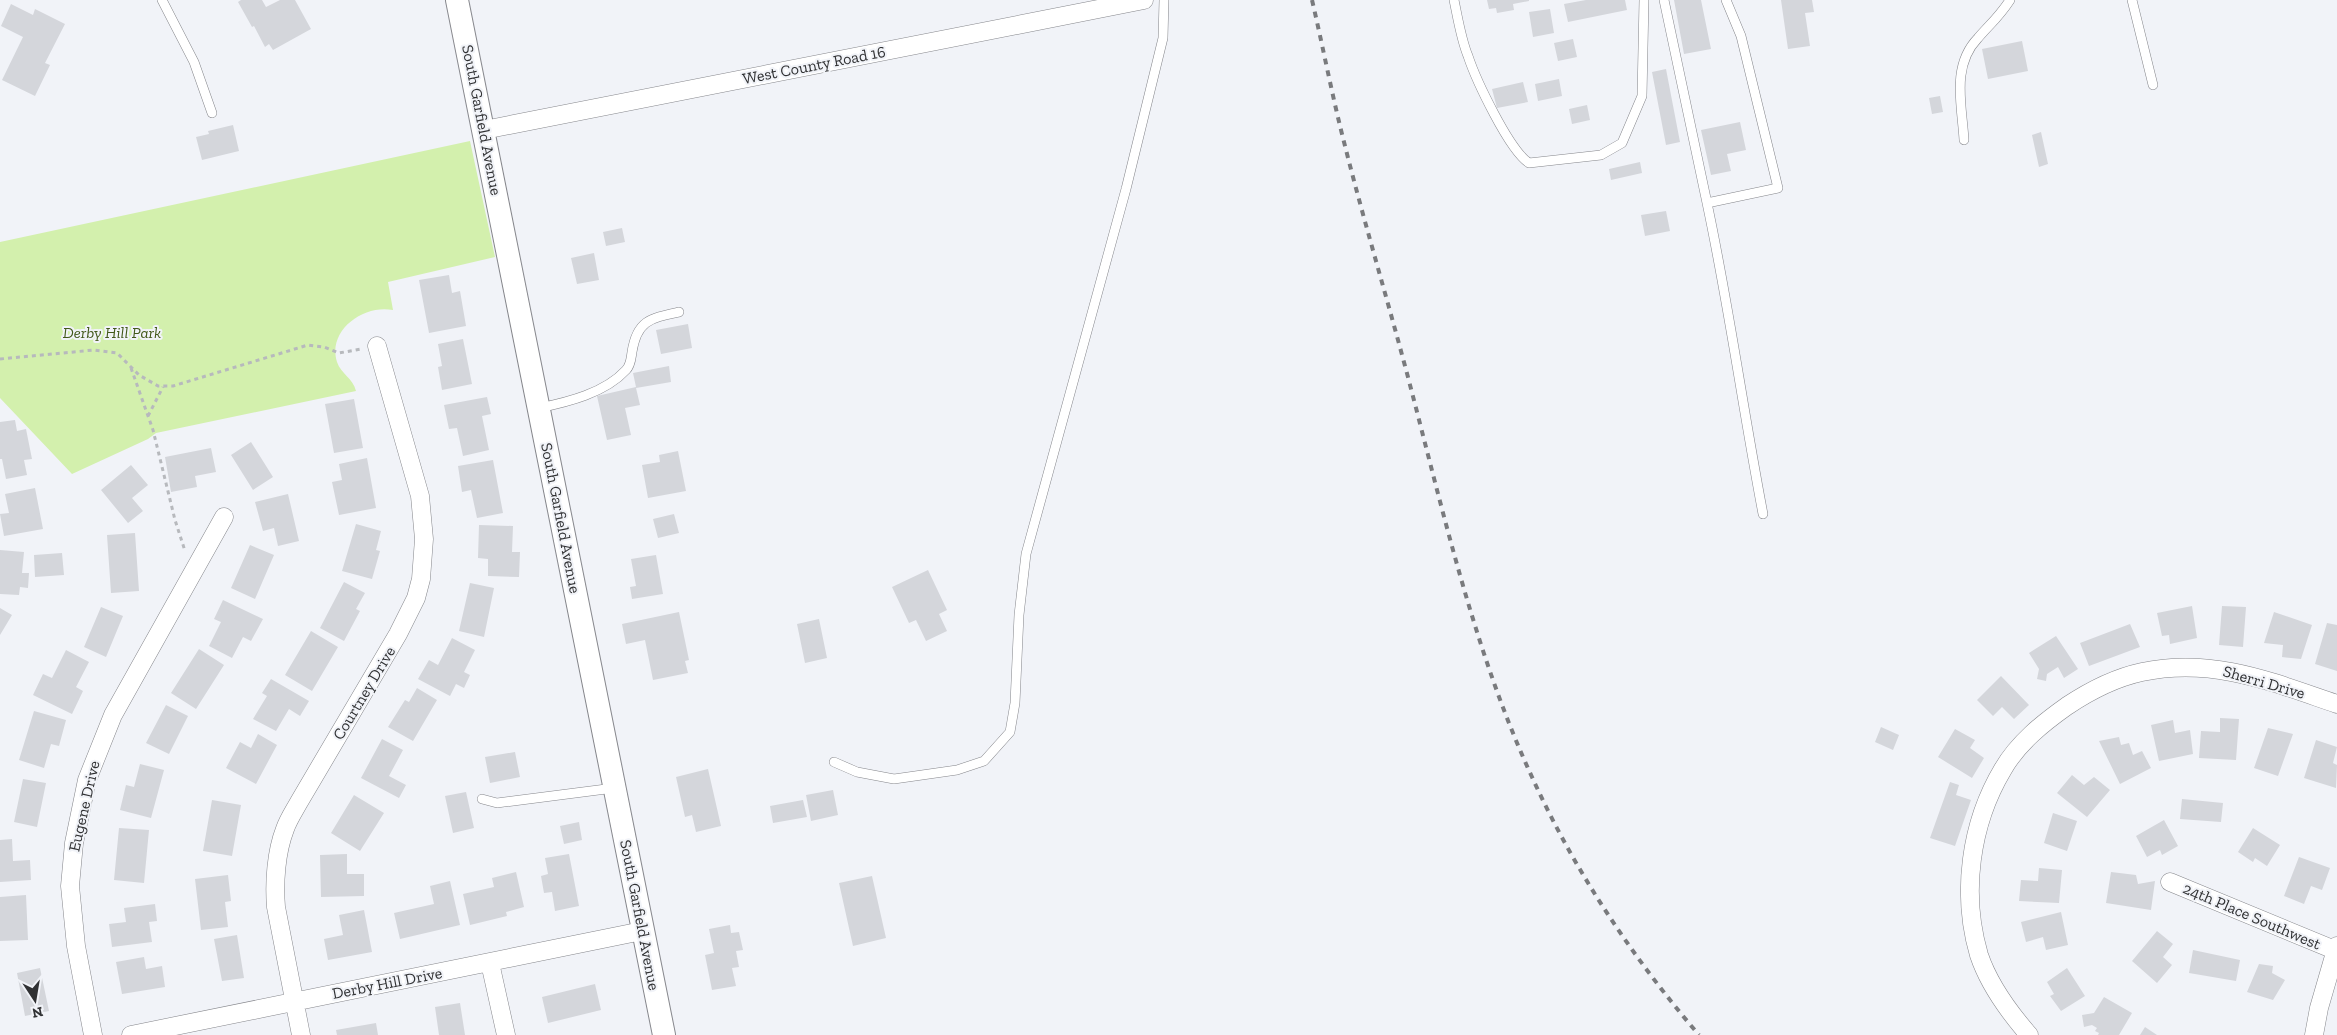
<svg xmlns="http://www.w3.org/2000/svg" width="2337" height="1035" font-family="'Zilla Slab',serif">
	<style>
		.green { fill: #d3f0ad }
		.building { fill: #d4d6db }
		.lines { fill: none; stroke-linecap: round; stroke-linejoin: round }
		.service-casing { stroke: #85868b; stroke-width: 10 }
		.minor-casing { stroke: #85868b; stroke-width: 19 }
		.tertiary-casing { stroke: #85868b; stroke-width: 24 }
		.path { stroke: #b7b9bd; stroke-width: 3; stroke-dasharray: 4 4; stroke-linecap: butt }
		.service { stroke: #fff; stroke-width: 9 }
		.minor { stroke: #fff; stroke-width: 18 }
		.tertiary { stroke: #fff; stroke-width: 22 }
		.rail { stroke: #797a7d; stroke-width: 4; stroke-dasharray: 6 6; stroke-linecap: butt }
		.labels { text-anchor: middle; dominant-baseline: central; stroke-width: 4; stroke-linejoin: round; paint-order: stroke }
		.street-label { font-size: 16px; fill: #303133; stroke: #f1f3f8 }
		.park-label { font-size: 16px; font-style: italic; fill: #42591a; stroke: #f1f3f8 }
	</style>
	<rect width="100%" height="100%" fill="#f1f3f8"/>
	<path class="green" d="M470,141L495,257L388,282L393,310C364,304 327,330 337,362C341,374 353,378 356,391L156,433L148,439L72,474L0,398V242Z"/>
	<path class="building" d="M241,0H262L266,7L280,0H295L311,29L273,50L269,44L265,47L254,26L252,27L238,2Z
		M1487,0H1529V1L1513,4L1514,10L1497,13L1496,8L1489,9Z
		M1586,0H1625L1627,10L1568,22L1564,4Z
		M1674,0H1701L1711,49L1684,54Z
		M1781,0H1812L1814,12L1805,13L1810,46L1788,49Z
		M11,4L33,15L35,9L65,24L45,63L50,65L35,96L2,80L23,37L1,26Z
		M1550,9L1554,33L1533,37L1529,12Z
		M1573,39L1577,57L1558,61L1554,43Z
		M2022,41L2028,71L1988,79L1982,49Z
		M1666,69L1680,142L1666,145L1652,72Z
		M1559,79L1562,96L1538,101L1535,84Z
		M1523,82L1528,102L1497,108L1492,89Z
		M1940,96L1943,112L1932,114L1929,98Z
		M1587,105L1590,120L1572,124L1569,109Z
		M1740,122L1746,150L1727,154L1731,171L1711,175L1701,130Z
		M233,125L239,151L202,160L196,137L209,134L208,131Z
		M2041,132L2048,164L2039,167L2032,135Z
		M1640,162L1642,173L1611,180L1609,169Z
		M1666,211L1670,231L1645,236L1641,215Z
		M622,228L625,242L606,246L603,232Z
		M594,253L599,280L577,284L571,258Z
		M449,275L452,293L460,291L466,326L429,333L419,280Z
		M688,324L692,348L661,354L656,330Z
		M463,339L472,384L442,390L438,367L442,366L438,344Z
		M669,366L671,382L636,388L640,405L625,408L631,435L607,440L597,396L636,387L633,373Z
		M487,397L491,414L482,416L489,450L463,456L457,428L449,429L444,405Z
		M354,399L363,448L334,453L325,404Z
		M15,420L17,431L26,429L32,459L24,460L27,475L6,479L2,459H0V422Z
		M251,442L273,477L253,490L231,455Z
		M211,448L216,472L195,476L197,487L171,492L165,457Z
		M678,451L686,491L648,498L642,465L660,462L659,455Z
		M367,458L376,508L339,515L332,482L342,480L339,464Z
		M493,460L503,513L477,518L471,490L462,492L458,466Z
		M131,465L148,485L132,498L143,511L128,523L101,490Z
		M35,488L43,529L4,536L0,514L9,513L5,494Z
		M288,494L299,541L278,546L274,528L263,531L255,502Z
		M674,514L679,533L658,538L653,519Z
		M356,524L381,531L376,550L380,551L372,579L342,571Z
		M479,525L513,526L512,552H520L519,577L488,576V559L478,558Z
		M135,533L139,591L111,593L107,535Z
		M250,545L274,555L255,599L231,588Z
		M0,550L24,552L22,573H29L28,588L20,587L19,595L0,594Z
		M62,553L64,575L35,577L34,555Z
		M656,555L663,594L632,599L630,587L636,586L631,559Z
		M928,570L947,610L939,614L947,631L926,641L916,620L909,623L892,587Z
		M344,582L365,593L356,609L360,611L344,641L320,628Z
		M470,583L494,588L484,637L459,631Z
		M223,600L263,619L251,641L243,637L232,658L209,646L221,622L214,619Z
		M2192,606L2197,638L2170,644L2169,635L2162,636L2157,613Z
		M2222,606L2246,607L2243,647L2219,645Z
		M101,607L123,616L106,657L84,647Z
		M0,608L12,615L0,635Z
		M679,612L689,660L685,661L688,673L653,680L645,640L626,644L622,624Z
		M2274,612L2312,625L2301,659L2282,657L2283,645L2264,643Z
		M819,619L827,658L805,663L797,624Z
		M2327,623L2337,625V671L2315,664Z
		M2130,624L2140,647L2089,666L2080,643Z
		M311,631L338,647L312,691L285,675Z
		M2056,636L2078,669L2064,678L2058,667L2047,674L2046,681L2037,679L2039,669L2029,653Z
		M452,638L475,650L464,672L470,675L464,688L456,684L450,696L418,679L429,660L438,665Z
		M199,649L224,665L196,709L171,693Z
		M66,650L89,662L76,687L83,691L72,714L33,695L43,674L52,678Z
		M2001,676L2029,705L2014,719L2002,707L1993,716L1977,700Z
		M271,679L309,701L300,716L289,709L276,731L253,719L267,696L262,693Z
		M417,688L437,700L413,741L388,727L405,700L409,702Z
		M166,705L188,716L169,754L146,743Z
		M34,711L66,720L59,746L51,744L44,768L19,760Z
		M2220,718L2239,719L2236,760L2199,758L2201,731L2220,732Z
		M2173,720L2175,733L2190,730L2193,754L2159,761L2151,725Z
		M1881,727L1899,735L1893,750L1875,742Z
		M2268,728L2293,734L2278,776L2254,768Z
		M1955,729L1975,740L1970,748L1984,758L1972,778L1938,757Z
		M258,734L277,745L256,784L226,768L240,742L251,748Z
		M2119,737L2121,745L2129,743L2133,755L2142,751L2151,768L2120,784L2099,741Z
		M382,739L403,750L389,776L406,785L399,798L361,778Z
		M2316,740L2337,747L2333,763L2337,765L2336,788L2304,778Z
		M515,752L520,777L490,783L485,757Z
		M140,764L164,770L151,818L120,810L126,785L134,787Z
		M708,769L721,826L696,832L692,815L685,817L676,777Z
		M2072,775L2084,785L2094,777L2110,790L2087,817L2057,793Z
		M23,779L46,783L37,827L14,822Z
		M1950,782L1959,785L1956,795L1971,800L1955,846L1930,838Z
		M833,790L838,815L811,821L806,795Z
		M466,792L474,828L453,833L445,796Z
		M354,795L384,813L360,851L331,833Z
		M2182,799L2223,803L2221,822L2180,819Z
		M212,800L241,805L232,856L203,851Z
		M803,800L807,817L773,823L770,806Z
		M2053,813L2077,821L2067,851L2044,843Z
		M2164,820L2178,846L2162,855L2160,850L2147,857L2136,836Z
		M579,822L582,840L564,844L560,826Z
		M119,828L149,830L144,883L114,880Z
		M2253,828L2280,845L2267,866L2255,858L2253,862L2238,852Z
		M12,839L13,861L30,860L31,880L0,882V840Z
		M347,854V874H364V896L321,897L320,855Z
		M569,854L579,906L555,911L552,892L544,893L541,876L548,874L545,858Z
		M2299,857L2330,868L2322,890L2311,886L2304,904L2284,896Z
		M2039,868L2062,870L2059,903L2019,901L2021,880L2038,881Z
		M516,872L524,907L506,912L507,916L470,925L463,894L494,887L492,878Z
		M2111,872L2136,875L2138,884L2155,881L2151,910L2106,903Z
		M228,875L231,901L225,902L228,927L201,930L195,879Z
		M872,876L886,938L853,946L839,883Z
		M450,881L460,925L400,939L394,913L434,904L430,886Z
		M26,895L28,940L0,941V897Z
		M155,904L157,921L149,922L152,942L112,947L109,924L126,922L124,908Z
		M364,910L372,952L328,960L324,939L343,935L339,915Z
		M2061,912L2068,945L2046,950L2043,937L2026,942L2021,922Z
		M730,925L731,933L739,932L743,950L736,951L739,967L732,968L736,986L712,990L705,955L714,953L709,929Z
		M2157,931L2173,944L2163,957L2172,965L2157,983L2132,961Z
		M237,935L244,978L222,981L214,939Z
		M2193,950L2240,960L2236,981L2189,973Z
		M144,957L146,969L162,966L165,987L122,994L116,962Z
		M2259,964L2273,966L2272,973L2285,980L2273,1000L2247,992Z
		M40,968L49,1011L25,1016L17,973Z
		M2067,968L2085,996L2061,1011L2050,996L2054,994L2047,982Z
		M595,984L601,1010L548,1023L542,997Z
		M2104,997L2132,1013L2119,1035H2098L2099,1033L2095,1031L2097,1028L2092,1025L2084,1027L2082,1015L2094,1013Z
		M460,1003L465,1035H439L435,1007Z
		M376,1023L378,1035H337L336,1030Z
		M2145,1027L2157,1035H2140Z"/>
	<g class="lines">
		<g class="service-casing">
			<path id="service" d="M162,0L194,62L212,113
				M1454,0C1458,19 1461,39 1468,56C1476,80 1509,150 1529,163L1601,155L1622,143L1642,96L1644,0
				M1664,0L1707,203L1778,188L1741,36L1726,0
				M2132,0L2153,85
				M1964,140C1962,105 1951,66 1978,38C1991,23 1999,17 2010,0
				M1707,203C1729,306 1743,410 1763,514
				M539,408C568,402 605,393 626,370C631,365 631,358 632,352C637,320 651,318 679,312
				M834,762L857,772L894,779L957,770L984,761L1010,732L1015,703L1019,615L1026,554L1126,189L1163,38L1164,0
				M482,799L497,803L614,788"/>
		</g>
		<g class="minor-casing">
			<path id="minor" d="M484,130L1144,0
				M2170,882L2337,951
				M490,963L506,1035
				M93,1035L76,946L70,886L74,843L87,780L113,715L224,517
				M131,1035L642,931
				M301,1035L276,907C274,883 276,852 285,829C288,820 294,811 299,802L398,634L416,598L421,579L424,539L420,496L377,346
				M2029,1035C2009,1012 1989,985 1979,955C1961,894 1970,824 2003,769C2018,743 2043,723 2067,706C2091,690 2114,678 2142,672C2213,657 2272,682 2337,704
				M2314,1035L2319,1008L2337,946"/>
		</g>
		<g class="tertiary-casing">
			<path id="tertiary" d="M457,0L664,1035"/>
		</g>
		<path class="path" d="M0,359L94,350L117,353L139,375L158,386H173L308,345L324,347L339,353L361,349
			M131,368L153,430L175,520L185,551
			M148,416L163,387"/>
		<use href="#service" class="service"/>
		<use href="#minor" class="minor"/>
		<use href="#tertiary" class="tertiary"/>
		<path class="rail" d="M1312,0C1323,47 1332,95 1344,142C1364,222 1388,301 1409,381C1443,511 1475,654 1532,777C1574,870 1632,957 1699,1035"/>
	</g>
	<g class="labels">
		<g class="street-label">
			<text transform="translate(814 65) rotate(-11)">West County Road 16</text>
			<text transform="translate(482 120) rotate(79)">South Garfield Avenue</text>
			<text transform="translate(561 518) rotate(79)">South Garfield Avenue</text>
			<text transform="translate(2264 682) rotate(16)">Sherri Drive</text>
			<text transform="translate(364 693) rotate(-59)">Courtney Drive</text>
			<text transform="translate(84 806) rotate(-77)">Eugene Drive</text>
			<text transform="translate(640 915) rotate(79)">South Garfield Avenue</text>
			<text transform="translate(2252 916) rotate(23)">24th Place Southwest</text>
			<text transform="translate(387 983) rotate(-11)">Derby Hill Drive</text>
		</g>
		<g class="park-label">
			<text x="112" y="332">Derby Hill Park</text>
		</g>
	</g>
	<g transform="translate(35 1000) rotate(168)" stroke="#f1f3f8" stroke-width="4" paint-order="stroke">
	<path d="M0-4L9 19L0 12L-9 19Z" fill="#303133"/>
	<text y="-8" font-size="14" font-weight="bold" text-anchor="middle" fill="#303133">N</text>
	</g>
</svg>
